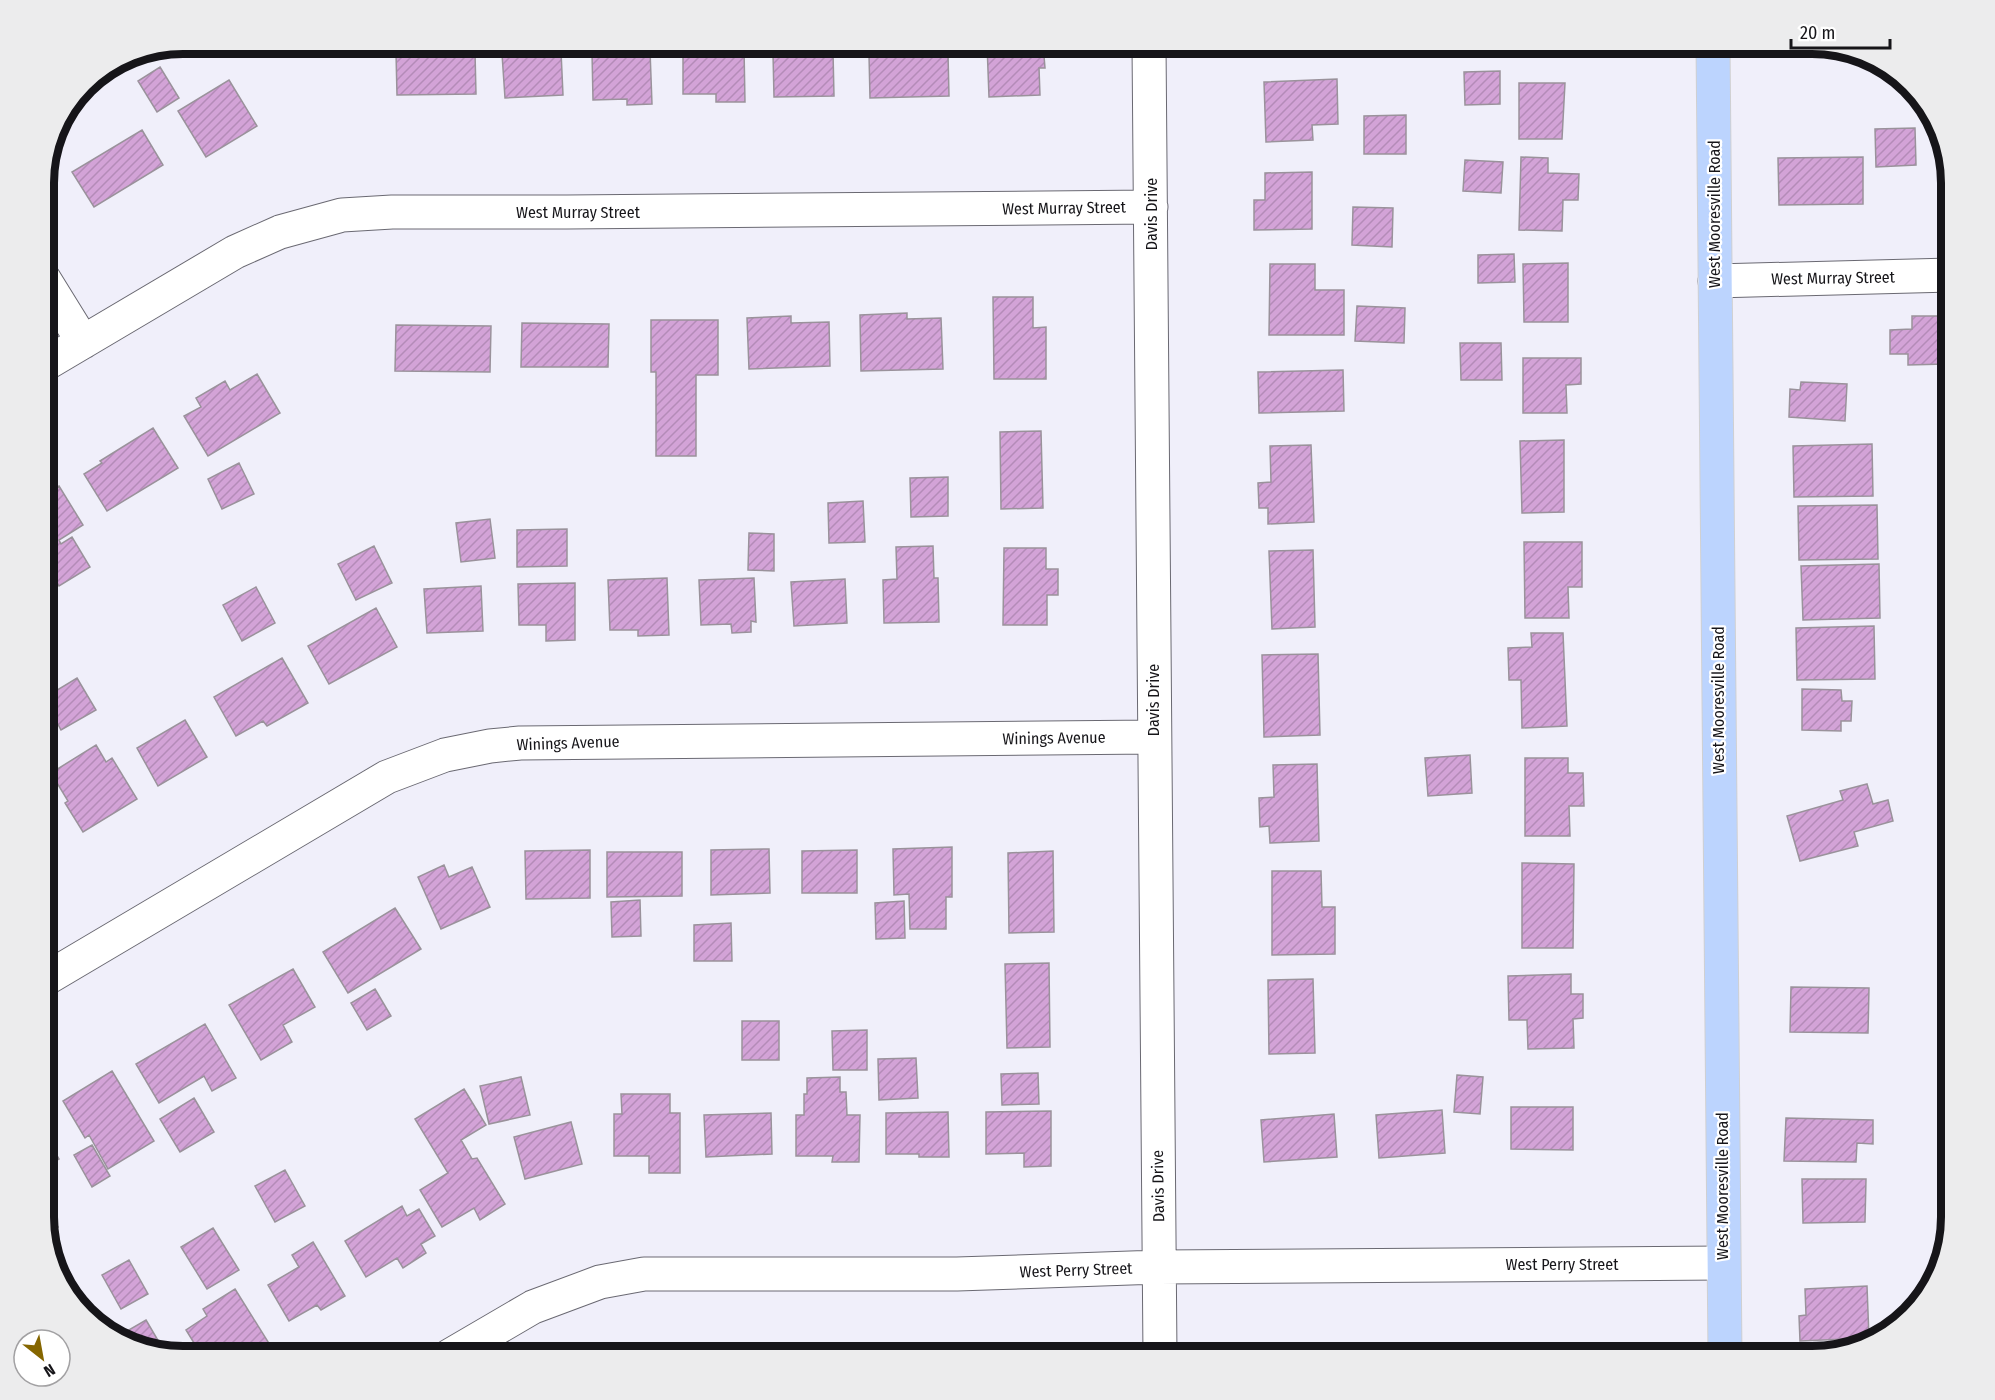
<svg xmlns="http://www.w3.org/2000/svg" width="1995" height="1400" font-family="'Fira Sans Condensed',sans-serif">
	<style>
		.building { fill: url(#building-hatch); stroke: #9a929b; stroke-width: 1.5 }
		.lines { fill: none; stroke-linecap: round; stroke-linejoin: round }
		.minor-casing { stroke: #6a6972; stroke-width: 35 }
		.major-casing { stroke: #d0d0d1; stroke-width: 35 }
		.minor { stroke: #fff; stroke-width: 33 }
		.major { stroke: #bcd4fe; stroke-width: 33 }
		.labels { text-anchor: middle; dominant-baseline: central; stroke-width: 4.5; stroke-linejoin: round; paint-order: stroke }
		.street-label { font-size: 16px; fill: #161519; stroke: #fff }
		.rim { fill: none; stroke: #161519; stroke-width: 8 }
	</style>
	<defs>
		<pattern id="building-hatch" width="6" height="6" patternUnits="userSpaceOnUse" patternTransform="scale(1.5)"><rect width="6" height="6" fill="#d3a3d7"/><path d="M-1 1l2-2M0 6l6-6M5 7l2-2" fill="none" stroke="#b48bb8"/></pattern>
	</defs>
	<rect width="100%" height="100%" fill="#f0effa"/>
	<path class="building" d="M987,44H1043L1045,68H1039L1040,95L989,97Z
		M1258,44H1333V50H1258Z
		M1520,44H1564V50H1520Z
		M683,48H744L745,102H716V94H683Z
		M650,50L652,104L627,105V99L593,100L592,53Z
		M561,51L563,95L505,98L502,54Z
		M475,52L476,94L397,95L396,53Z
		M833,52L834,96L774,97L773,54Z
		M948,54L949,96L870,98L869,55Z
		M160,67L179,98L157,112L138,81Z
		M1500,71V104L1465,105L1464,72Z
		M1337,79L1338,124L1312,125L1313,140L1266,142L1264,82Z
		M229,80L257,126L206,157L178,111Z
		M1519,83H1565L1562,139H1519Z
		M1406,115V154H1364V116Z
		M1915,128L1916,165L1876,167L1875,129Z
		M142,130L163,165L94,207L72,172Z
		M1521,157L1548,158V173L1579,174L1578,200H1563L1562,231L1519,230Z
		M1863,157V204L1779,205L1778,158Z
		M1465,160L1503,162L1501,193L1463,191Z
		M1312,172V229L1254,230V200H1265V173Z
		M1353,207L1393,208L1392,247L1352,245Z
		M1514,254L1515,282L1478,283V255Z
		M1568,263V322H1524L1523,264Z
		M1270,264H1315V290H1344V335H1269Z
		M993,297H1033V328L1046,327V379H994Z
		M1357,306L1405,308L1404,343L1355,341Z
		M907,313V319L941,318L943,369L861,371L860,315Z
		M791,316V323L829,322L830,366L749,369L747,318Z
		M1912,316H1944L1945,364L1908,365V354H1890V330L1912,329Z
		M651,320H718V375H696V456H656V372H651Z
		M522,323L609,324L608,367H521Z
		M396,325L491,326L490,372L395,371Z
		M1460,343H1501L1502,380H1461Z
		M1523,358H1581V384L1566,385L1567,413H1523Z
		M1343,370L1344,411L1259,413L1258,372Z
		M257,374L280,413L208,456L184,416L201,407L196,398L225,381L230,390Z
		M1801,382L1847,384L1845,421L1789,417L1790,389L1800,390Z
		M153,428L178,468L107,511L84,474L102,463L100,461Z
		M1041,431L1043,508L1001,509L1000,432Z
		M1564,440V512L1522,513L1520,441Z
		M1872,444L1873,496L1794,497L1793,446Z
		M1311,445L1314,522L1268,524V508H1259L1258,483L1271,482L1270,446Z
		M239,463L254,494L222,509L208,479Z
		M948,477V516L911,517L910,478Z
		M59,486L83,525L59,540L61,544L72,537L90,567L59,586L44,562V495Z
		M863,501L865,542L829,543L828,503Z
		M1877,505L1878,559L1799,560L1798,506Z
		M490,519L495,558L461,562L456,523Z
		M567,529V566L517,567V530Z
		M749,533L774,534V571L748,570Z
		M1524,542H1582V587H1568L1569,618H1525Z
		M374,546L392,583L356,600L338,564Z
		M933,546L934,578H938L939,622L884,623L883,580L897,579L896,547Z
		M1004,548H1046V569H1058V595H1047V625H1003Z
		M1313,550L1315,627L1272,629L1269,551Z
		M1879,564L1880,618L1803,620L1801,566Z
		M667,578L669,635L638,636V630H610L608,580Z
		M754,578L756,622L751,621V632L732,633L731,624L701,625L699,580Z
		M845,579L847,623L794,626L791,582Z
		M575,583V640L546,641V625H519L518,584Z
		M481,586L483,631L427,633L424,589Z
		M256,587L275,623L242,641L223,605Z
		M376,608L397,647L329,684L308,646Z
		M1874,626L1875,679L1797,680L1796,628Z
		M1531,633H1563L1567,726L1522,728L1521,680H1509L1508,648L1532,647Z
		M1318,654L1320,735L1264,737L1262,655Z
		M282,658L308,703L267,726L263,721L236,736L214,697Z
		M77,678L96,710L61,730L44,698Z
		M1802,689L1841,690L1842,701H1852L1851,721H1841V731L1802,730Z
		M185,720L207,757L158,786L137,748Z
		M96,745L106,762L112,758L137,799L83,832L65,803L68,801L51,773Z
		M1470,755L1472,793L1428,796L1425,758Z
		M1525,758H1568V773H1583L1584,806H1569L1570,836H1525Z
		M1317,764L1319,841L1270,843L1269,826L1260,827L1259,798L1274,797L1273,765Z
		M1867,784L1873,804L1888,800L1893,821L1854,832L1858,846L1800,861L1787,816L1843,800L1840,791Z
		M44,833L52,846L44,851Z
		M952,847V897H946V929H910L909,894L894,895L893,849Z
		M769,849L770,893L711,895V850Z
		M590,850V898L526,899L525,851Z
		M857,850V893H802V851Z
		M1053,851L1054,932L1009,933L1008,853Z
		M607,852H682V896L607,897Z
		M1522,863L1574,864L1573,948H1522Z
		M444,865L449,877L472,867L490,907L441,929L418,877Z
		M1272,871H1321L1322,907H1335V954L1272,955Z
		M640,900L641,936L612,937L611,902Z
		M904,901L905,938L876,939L875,903Z
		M395,908L421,949L348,993L323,952Z
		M731,923L732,961H694V925Z
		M1049,963L1050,1047L1007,1048L1005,964Z
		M293,969L315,1007L283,1025L292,1042L261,1060L229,1005Z
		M1571,974V994H1583V1018L1573,1019L1574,1048L1528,1049L1527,1020H1509L1508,976Z
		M1313,979L1315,1053L1269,1054L1268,980Z
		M1791,987L1869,988L1868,1033L1790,1032Z
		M375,989L391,1016L367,1030L351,1003Z
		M742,1021H779V1060H742Z
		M205,1024L236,1078L212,1091L204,1076L159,1103L136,1064Z
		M867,1030V1070H833L832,1031Z
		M916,1058L918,1098L879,1100L878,1059Z
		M112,1071L154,1141L108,1169L89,1135L85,1138L63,1101Z
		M1038,1073L1039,1104L1002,1105L1001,1074Z
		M1457,1075L1483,1077L1480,1114L1454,1112Z
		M521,1077L530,1115L489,1124L480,1086Z
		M840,1077V1092H846L847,1115H860L859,1162H832L833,1156H796V1115H804V1094H807V1078Z
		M464,1089L486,1125L461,1140L472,1159L477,1158L505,1204L480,1220L474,1208L442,1227L420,1190L448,1173L415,1119Z
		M621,1094H670V1113H680V1173H649V1156H614V1114H622Z
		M194,1098L214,1132L180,1152L160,1119Z
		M1511,1107H1573V1150L1511,1149Z
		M1442,1110L1445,1153L1379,1158L1376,1115Z
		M1051,1111V1166L1024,1167V1153L986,1154V1112Z
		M948,1112L949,1157H919V1154H886V1113Z
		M771,1113L772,1154L706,1157L704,1115Z
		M1334,1114L1337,1157L1264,1162L1261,1120Z
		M1786,1118L1873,1120V1144L1857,1143L1856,1162L1784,1161Z
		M571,1122L582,1164L525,1179L514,1137Z
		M44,1133L59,1159L44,1168Z
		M92,1145L110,1176L92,1187L74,1155Z
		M285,1170L305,1206L275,1222L255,1186Z
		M1802,1179H1866L1865,1222L1803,1223Z
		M44,1203L58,1227L46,1234L44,1226Z
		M402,1206L407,1216L419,1209L435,1236L421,1244L426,1253L403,1268L397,1258L366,1277L345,1241Z
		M213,1228L239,1270L207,1289L181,1247Z
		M313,1242L345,1296L321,1310L317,1305L289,1321L268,1285L299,1267L292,1255Z
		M129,1260L148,1294L121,1309L102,1275Z
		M1867,1286L1869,1338L1800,1341L1799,1316L1806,1315L1805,1289Z
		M235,1289L270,1345L252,1356H242L236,1347L221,1356H202L186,1330L207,1316L203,1309Z
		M146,1320L163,1349L168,1346L172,1353L120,1335Z"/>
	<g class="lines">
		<g class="minor-casing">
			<path id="minor" d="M1149,44L1160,1356
				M44,279L83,342
				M1715,281L1951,275
				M44,365L235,252L280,232L342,215L392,212H567L1151,207
				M44,980L387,777L445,755L490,746L520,743L1153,737
				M449,1356L533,1307L600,1282L644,1274H957L1159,1267L1723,1263"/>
		</g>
		<g class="major-casing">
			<path id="major" d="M1713,44L1725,1356"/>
		</g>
		<use href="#minor" class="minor"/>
		<use href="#major" class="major"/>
	</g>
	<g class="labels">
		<g class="street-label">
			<text transform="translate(1064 208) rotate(-1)">West Murray Street</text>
			<text x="578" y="212">West Murray Street</text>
			<text transform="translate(1151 214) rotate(-90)">Davis Drive</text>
			<text transform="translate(1714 214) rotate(-90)">West Mooresville Road</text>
			<text transform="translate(1833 278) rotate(-1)">West Murray Street</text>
			<text transform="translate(1153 700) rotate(-90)">Davis Drive</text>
			<text transform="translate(1718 700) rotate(-90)">West Mooresville Road</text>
			<text transform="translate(1054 738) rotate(-1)">Winings Avenue</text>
			<text transform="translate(568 743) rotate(-2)">Winings Avenue</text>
			<text transform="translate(1158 1186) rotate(-91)">Davis Drive</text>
			<text transform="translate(1722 1186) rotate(-90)">West Mooresville Road</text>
			<text x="1562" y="1264">West Perry Street</text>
			<text transform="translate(1076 1270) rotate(-2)">West Perry Street</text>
		</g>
	</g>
	<path d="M0 0H1995V1400H0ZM183 54H1812A129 129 0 0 1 1941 183V1217A129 129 0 0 1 1812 1346H183A129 129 0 0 1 54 1217V183A129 129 0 0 1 183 54Z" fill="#ececed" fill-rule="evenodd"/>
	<path class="rim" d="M183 54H1812A129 129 0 0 1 1941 183V1217A129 129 0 0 1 1812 1346H183A129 129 0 0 1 54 1217V183A129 129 0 0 1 183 54Z"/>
	<g transform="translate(42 1358) rotate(149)"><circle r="28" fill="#ffffff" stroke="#a2a1a3" stroke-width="1.5"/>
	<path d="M0-4.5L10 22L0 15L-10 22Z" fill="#856600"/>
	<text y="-9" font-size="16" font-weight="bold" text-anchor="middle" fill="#161519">N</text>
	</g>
	<path d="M1791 39v9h99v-9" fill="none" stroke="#161519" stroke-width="3"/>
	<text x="1800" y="39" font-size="18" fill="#161519" stroke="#ffffff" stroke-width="4.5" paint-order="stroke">20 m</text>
</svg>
